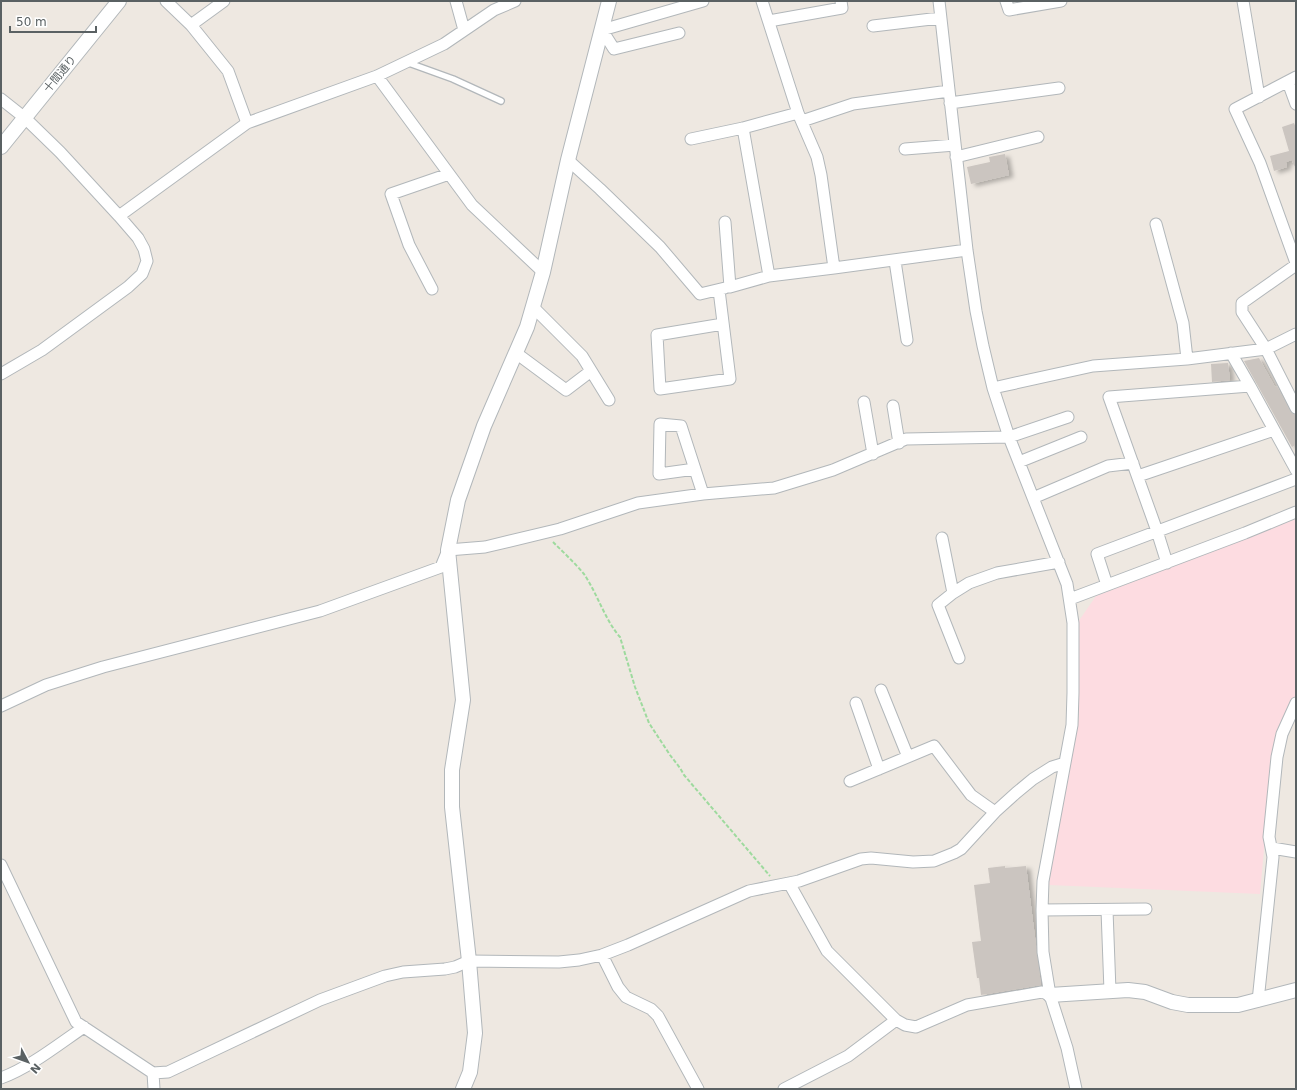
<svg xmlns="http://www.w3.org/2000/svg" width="1297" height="1090" font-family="'DejaVu Sans','Noto Sans JP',sans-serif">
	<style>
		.medical { fill: #fddce1 }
		.building { fill: #cbc5c0; filter: url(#shadow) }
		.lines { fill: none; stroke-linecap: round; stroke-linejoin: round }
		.service-casing { stroke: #b2b7ba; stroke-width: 8 }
		.minor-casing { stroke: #b2b7ba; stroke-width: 13 }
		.tertiary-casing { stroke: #b2b7ba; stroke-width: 16 }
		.path { stroke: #9eda9e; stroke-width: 2; stroke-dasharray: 4 2; stroke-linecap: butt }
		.service { stroke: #fff; stroke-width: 5.5 }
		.minor { stroke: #fff; stroke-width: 11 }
		.tertiary { stroke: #fff; stroke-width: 14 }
		.labels { text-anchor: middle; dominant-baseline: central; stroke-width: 3; stroke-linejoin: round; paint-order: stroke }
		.street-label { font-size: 11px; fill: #5a6163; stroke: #fff }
	</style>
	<defs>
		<filter id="shadow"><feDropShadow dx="4.5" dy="2.5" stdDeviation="2" flood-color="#0004"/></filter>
	</defs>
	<rect width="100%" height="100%" fill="#eee8e1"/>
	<path class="medical" d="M1296,519V694L1286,715L1267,815L1260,894L1049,885L1055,844L1079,717L1078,622L1096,596Z"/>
	<path class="building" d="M1294,123L1296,128V165L1294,166L1292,160L1286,162L1287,167L1274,171L1270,156L1289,151L1282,127Z
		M1005,154L1009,175L971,184L967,167L990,162L989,157Z
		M1259,358L1275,387L1277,386L1290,411L1293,414L1296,415V445L1292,447L1244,361Z
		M1228,363L1230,380L1212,382L1211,364Z
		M1005,866V868L1026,866L1041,985L981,995L979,978H977L972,942L981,941L974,885L990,883L988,868Z"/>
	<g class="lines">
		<g class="service-casing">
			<path id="service" d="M406,62L453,79L501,101"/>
		</g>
		<g class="minor-casing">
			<path id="minor" d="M166,1L191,25L228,71L247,123
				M456,1L464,30
				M939,1L967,250L976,311L983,346L993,388L1009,437L1067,584L1073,623V693L1072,725L1043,881L1042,910L1043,952L1050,995L1067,1048L1076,1089
				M1006,1L1009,10L1061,1
				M1243,1L1259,97
				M769,21L842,8L841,1
				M191,25L224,1
				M873,26L940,18
				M679,33L614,49L602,30L703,1
				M377,76L472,205L543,272
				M1296,77L1235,109L1260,163L1296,263
				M1288,82L1296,104
				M1,99L25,118L60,152L119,216L138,238L144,249L147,261L142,274L128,287L42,350L1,374
				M950,103L1059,88
				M802,121L853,104L949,91
				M691,139L743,128L798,113L762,1
				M905,149L955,145
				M956,157L1038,137
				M568,160L600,189L660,247L700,294L725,288
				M119,216L247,123L377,76L444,44L494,10L515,1
				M725,222L730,287L769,276L743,128
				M1156,224L1183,323L1187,359
				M895,261L907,340
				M1296,265L1242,303V312L1266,349L1296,408
				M834,268L967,250
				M769,276L834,268L821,175L817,157L798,113
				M432,289L409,245L391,194L449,174
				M719,290L730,379L660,389L657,335L723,324
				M533,307L582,356L609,400
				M516,353L566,390L591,371
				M1231,353L1250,386
				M993,388L1093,366L1187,359L1266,349L1296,334
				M864,402L873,454
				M893,406L899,443
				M1019,462L1081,437
				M695,469L659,474L660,424L681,426L703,494
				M1138,476L1274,430
				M1033,498L1108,466L1133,463
				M942,538L953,593L938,605L959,658
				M1167,563L1157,531L1109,397L1250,386L1296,470
				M1107,585L1097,554L1296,479
				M953,593L969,583L997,573L1059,562
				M1070,599L1245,533L1296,512
				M881,690L908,757
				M856,703L879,769
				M1,706L46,685L103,667L320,611L441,567L448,550L485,547L560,529L638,503L703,494L774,488L833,470L906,439L1009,437L1068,417
				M850,781L934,746L971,795L995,812
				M1272,848L1296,852
				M1,865L76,1022L153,1073L168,1072L320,1000L385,976L403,972L445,969L455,967L469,961L559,962L579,960L602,955L628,945L749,891L799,881L861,859L871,858L913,862L934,861L954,853L961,849L995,812L1016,793L1033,779L1052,767L1065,763
				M789,883L827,951L896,1020
				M1042,910L1146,909
				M1107,910L1110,991
				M602,955L618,987L626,997L651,1009L658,1016L698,1089
				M1258,1001L1273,857L1269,837L1277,757L1282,734L1296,703
				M153,1073L154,1089
				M1,1078C29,1068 59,1044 84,1027
				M784,1089L848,1056L896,1020L905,1025L916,1027L967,1005L1042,992L1050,995"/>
		</g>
		<g class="tertiary-casing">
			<path id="tertiary" d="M1,147L119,1
				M1050,995L1128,990L1145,992L1172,1002L1188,1005H1238L1296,990
				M463,1089L470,1072L475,1033L469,961L452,807V770L463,700L448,550L458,500L484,426L527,327L543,272L568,160L609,1"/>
		</g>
		<path class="path" d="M553,542C563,552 575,563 584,574C597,593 605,620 620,637L635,687L649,723L670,755L680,768L684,775L770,876"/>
		<use href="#service" class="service"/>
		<use href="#minor" class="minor"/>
		<use href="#tertiary" class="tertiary"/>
	</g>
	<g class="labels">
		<g class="street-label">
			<text transform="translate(60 74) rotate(-51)">十間通り</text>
		</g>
	</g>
	<rect width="1297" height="1090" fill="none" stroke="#5a6163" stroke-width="4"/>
	<g transform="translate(28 1062) rotate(131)" stroke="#ffffff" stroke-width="3" paint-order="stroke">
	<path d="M0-3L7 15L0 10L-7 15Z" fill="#5a6163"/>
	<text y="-6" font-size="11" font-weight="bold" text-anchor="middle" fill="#5a6163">N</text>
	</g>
	<path d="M10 26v6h86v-6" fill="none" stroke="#5a6163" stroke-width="2"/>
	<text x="16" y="26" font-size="12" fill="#5a6163" stroke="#ffffff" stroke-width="3" paint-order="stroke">50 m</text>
</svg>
